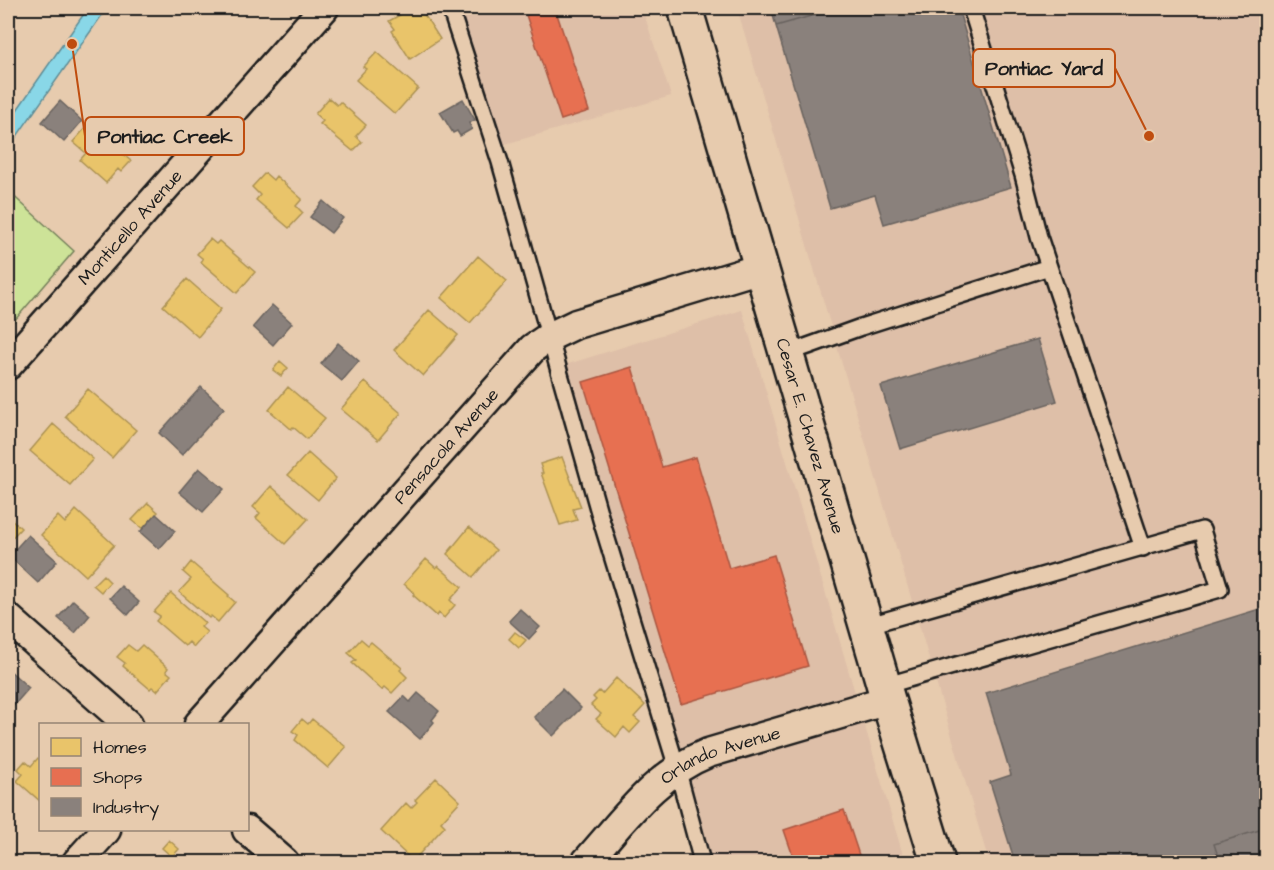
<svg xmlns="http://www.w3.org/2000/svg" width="1274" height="870" font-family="'Architects Daughter',sans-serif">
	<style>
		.built { fill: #debfa8 }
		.green { fill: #cde398; stroke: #74805a; stroke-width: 1.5 }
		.water { fill: #89d7e7; stroke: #5d8c96; stroke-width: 1.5 }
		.homes { fill: #e9c46a; stroke: #ac9253; stroke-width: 1.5 }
		.shops { fill: #e76f51; stroke: #aa5641; stroke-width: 1.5 }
		.industry { fill: #8a817c; stroke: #69635f; stroke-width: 1.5 }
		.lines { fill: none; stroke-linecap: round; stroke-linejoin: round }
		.lane-casing { stroke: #1c1c1c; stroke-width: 20 }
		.street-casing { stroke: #1c1c1c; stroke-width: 33 }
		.primary-casing { stroke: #1c1c1c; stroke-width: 38 }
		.lane { stroke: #e7cbae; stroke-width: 15 }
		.street { stroke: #e7cbae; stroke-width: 28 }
		.primary { stroke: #e7cbae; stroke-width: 33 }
		.labels { text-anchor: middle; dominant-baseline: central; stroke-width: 6; stroke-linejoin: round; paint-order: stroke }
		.street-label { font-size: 18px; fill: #1c1c1c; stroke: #e7cbae }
		.leader { fill: none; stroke: #bf4d0f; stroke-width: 2 }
		.callout-dot { fill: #bf4d0f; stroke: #e7cbae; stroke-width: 2 }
		.callout { fill: #e7cbae; stroke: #bf4d0f; stroke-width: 2 }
		.callout-label { font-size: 20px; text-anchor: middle; font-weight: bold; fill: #1c1c1c }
	</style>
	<rect width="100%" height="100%" fill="#e7cbae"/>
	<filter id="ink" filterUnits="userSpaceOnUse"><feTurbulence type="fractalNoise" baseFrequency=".0167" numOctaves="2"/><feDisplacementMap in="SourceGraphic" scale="12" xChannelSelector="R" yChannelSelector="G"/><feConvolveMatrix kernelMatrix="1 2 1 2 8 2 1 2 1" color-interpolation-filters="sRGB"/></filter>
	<g filter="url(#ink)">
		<path class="built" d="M444,8H642L671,96L488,149Z
			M737,8H1266V862H989Z
			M742,310L905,862H700L552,369Z"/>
		<path class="green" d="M8,191L74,251L8,328Z"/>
		<path class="water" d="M88,8H107L8,149V123Z"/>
		<path class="homes" d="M412,8H420L440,39L410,59L392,31L395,29L389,21Z
			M377,52L418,88L395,114L356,80L366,69L363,67Z
			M329,98L337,105L340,102L366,125L356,136L362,142L353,151L320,124L323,121L315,114Z
			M88,125L131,161L121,172L118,169L106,183L80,160L86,153L73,142Z
			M265,173L273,180L276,176L302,199L296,206L303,213L289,228L256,200L260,195L252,187Z
			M210,239L216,244L219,241L255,272L237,293L201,262L203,259L197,254Z
			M478,256L507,281L470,323L441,298Z
			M187,279L221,309L198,337L163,306Z
			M429,310L458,335L423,376L394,350Z
			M280,361L288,368L281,376L273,370Z
			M365,382L401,413L378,440L341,409Z
			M288,387L325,418L307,439L293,427L291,429L269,410Z
			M88,389L136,430L112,458L65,416Z
			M53,424L93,459L70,485L30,451Z
			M308,453L336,478L318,500L288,475Z
			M562,457L581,507L573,509L577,520L560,525L541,473H543L540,464Z
			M271,486L308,519L285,544L256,518L260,513L253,507Z
			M148,503L158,512L143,529L132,520Z
			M76,510L114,545L86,576L41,535L58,516L65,523Z
			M8,516L21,528L8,542Z
			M469,527L496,550L473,577L447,554Z
			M426,559L436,568L438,566L462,587L450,600L455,605L444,618L439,613L437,616L413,595L414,593L404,584Z
			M191,562L229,595L228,596L235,602L218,622L211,616L209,618L179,592L191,579L183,572Z
			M103,575L110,582L101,592L93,585Z
			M171,593L205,623L201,627L207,632L194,647L189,642L185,646L156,621L160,616L154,612Z
			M515,632L526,640L519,648L509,639Z
			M361,639L368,645L371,642L402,668L400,670L407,677L392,693L385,687L382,690L352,663L356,660L348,653Z
			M128,645L136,651L142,645L168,668L166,671L171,675L157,691L152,687L150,689L123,666L125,663L117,657Z
			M616,678L645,705L634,717L640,722L630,733L624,727L616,737L596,719L601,714L591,705L596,700L593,697L599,691L602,694Z
			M302,719L308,724L312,719L346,747L328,768L295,740L298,735L292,731Z
			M38,758L40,760V801L17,781L23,774L18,769L25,761L31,766Z
			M436,778L460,801L441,822L445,826L413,861L381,831L406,803L411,808L417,802L415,800Z
			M169,840L179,849L172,857L162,848Z"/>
		<path class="shops" d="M549,8H555L589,111L561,120L526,15Z
			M632,367L662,467L696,457L729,568L774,555L808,666L681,704L583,382Z
			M844,810L860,858L848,862H795L784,830Z"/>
		<path class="industry" d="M771,8H839L776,26Z
			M839,8H958L1011,187L884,224L875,195L830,208L776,26Z
			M463,99L475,120L469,123L472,129L460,136L457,131L453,133L440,112Z
			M60,101L82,121L64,142L42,122Z
			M323,201L343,218L331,233L310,217Z
			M272,305L292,323L273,345L253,327Z
			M1038,339L1057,401L900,449L881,386Z
			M338,343L359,361L342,381L321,364Z
			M201,387L224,408L182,455L159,433Z
			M199,468L224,489L203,512L179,492Z
			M156,514L175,531L159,549L140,532Z
			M28,535L57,561L38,583L9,556Z
			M121,586L139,602L128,615L110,598Z
			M73,600L90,615L75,633L58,618Z
			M1266,607V828L1214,844L1220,862H1015L990,782L1011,775L986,693Z
			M520,609L540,627L529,639L509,621Z
			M8,669L29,688L9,711L8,710Z
			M562,689L581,708L553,736L534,717Z
			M418,693L439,711L432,720L434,722L420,739L389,712L404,696L410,702Z
			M1266,828V862H1220L1214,844Z"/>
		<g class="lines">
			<g class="lane-casing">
				<path id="lane" d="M450,8L500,162L602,523L677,768L702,862
					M971,8L1023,175L1039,237L1143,548
					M786,354L861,327L1049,267
					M866,626L1202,530L1220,589L884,686"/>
			</g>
			<g class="street-casing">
				<g id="street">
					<path id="s1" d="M8,365L324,8"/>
					<path d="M8,618L128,724"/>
					<path id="s2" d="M199,724L533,348L549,337L576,324L761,268"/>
					<path d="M247,830L284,862"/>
					<path d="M77,862L106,830"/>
					<path id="s3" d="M586,862C623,821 655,774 708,753L888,700"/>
				</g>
			</g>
			<g class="primary-casing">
				<g id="primary">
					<path id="s4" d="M685,8L888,700L938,862"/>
				</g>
			</g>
			<use href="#lane" class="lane"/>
			<use href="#street" class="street"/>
			<use href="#primary" class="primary"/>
		</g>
	</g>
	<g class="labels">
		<g class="street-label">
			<text stroke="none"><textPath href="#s1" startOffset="184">Monticello Avenue</textPath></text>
			<text stroke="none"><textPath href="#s4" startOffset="446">Cesar E. Chavez Avenue</textPath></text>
			<text stroke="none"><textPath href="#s2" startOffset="372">Pensacola Avenue</textPath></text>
			<text stroke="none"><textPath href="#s3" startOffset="176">Orlando Avenue</textPath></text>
		</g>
	</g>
	<path class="leader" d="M1149 136L1115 68M72 44L85 136"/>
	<g class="callout-dot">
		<circle cx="1149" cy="136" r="6"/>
		<circle cx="72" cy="44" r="6"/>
	</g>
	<g class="callout">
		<rect x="973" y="49" width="142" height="38" rx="6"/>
		<rect x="85" y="117" width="159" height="38" rx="6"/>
	</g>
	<g class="callout-label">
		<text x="1044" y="75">Pontiac Yard</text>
		<text x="165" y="143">Pontiac Creek</text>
	</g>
	<rect width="1274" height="870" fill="none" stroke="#e7cbae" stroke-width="30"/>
	<rect x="15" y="15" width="1244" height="840" fill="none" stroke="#1c1c1c" stroke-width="2" filter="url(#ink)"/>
	<rect x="39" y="723" width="210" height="108" fill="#e7cbae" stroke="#968574" stroke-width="1.5"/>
	<rect x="51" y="738" width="30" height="18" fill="#e9c46a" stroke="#968574" stroke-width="1.5"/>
	<text x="93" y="753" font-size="18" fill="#1c1c1c">Homes</text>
	<rect x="51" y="768" width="30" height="18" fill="#e76f51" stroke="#968574" stroke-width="1.5"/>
	<text x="93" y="783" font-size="18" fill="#1c1c1c">Shops</text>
	<rect x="51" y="798" width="30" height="18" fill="#8a817c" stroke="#968574" stroke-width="1.5"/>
	<text x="93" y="813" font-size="18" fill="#1c1c1c">Industry</text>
</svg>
